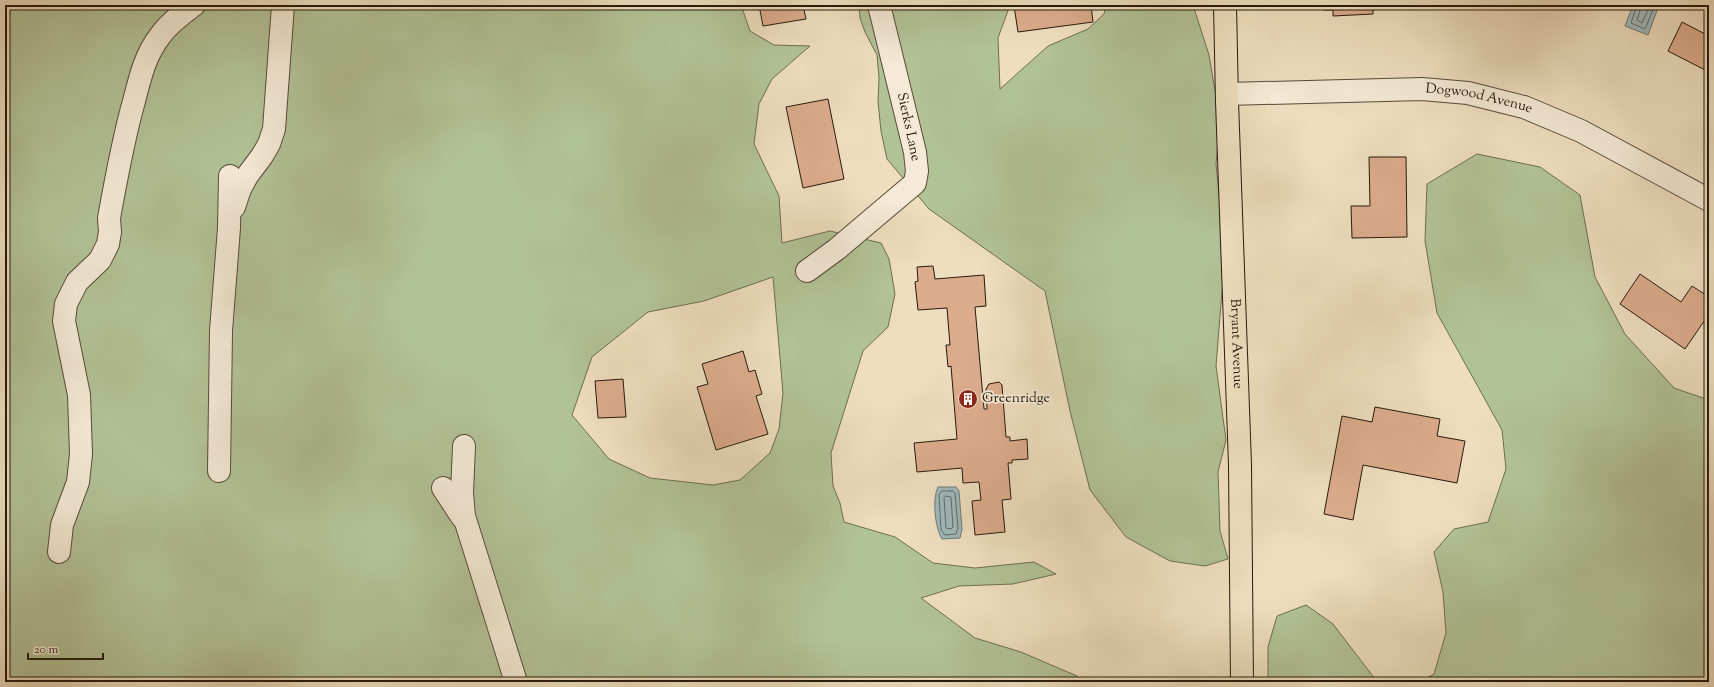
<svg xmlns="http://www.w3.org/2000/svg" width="1714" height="687" font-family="'Sorts Mill Goudy',serif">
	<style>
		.green { fill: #b2c297; stroke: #6c6e52; fill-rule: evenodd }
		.water { fill: #9fb9bd; stroke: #6e7977 }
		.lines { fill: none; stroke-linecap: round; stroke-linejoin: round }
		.shore { stroke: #626a65; stroke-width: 1 }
		.building { fill: #dcac8c; stroke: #251a0d }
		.minor-casing { stroke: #574b3a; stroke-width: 24 }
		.major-casing { stroke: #251a0d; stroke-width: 24 }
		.minor { stroke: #f4ead5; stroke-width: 22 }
		.major { stroke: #eedebf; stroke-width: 22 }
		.labels { text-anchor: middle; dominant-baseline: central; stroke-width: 3.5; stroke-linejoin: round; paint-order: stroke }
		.street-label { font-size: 14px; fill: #251a0d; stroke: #f4ead5 }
		.poi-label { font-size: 14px; fill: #251a0d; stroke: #f4ead5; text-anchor: start }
	</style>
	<rect width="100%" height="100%" fill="#eedebf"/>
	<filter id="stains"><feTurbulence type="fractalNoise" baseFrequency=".005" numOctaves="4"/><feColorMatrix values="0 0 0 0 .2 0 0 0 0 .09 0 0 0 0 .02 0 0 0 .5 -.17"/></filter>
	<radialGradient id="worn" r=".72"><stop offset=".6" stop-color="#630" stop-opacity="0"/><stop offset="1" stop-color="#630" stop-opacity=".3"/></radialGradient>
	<path class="green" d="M5,5H741L750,31L774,45L810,46L772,79L759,104L754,144L779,196L782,243L830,231L881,243L889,259L895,294L888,327L863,351L831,453L833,486L840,503L844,522L895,537L933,563L975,568L1034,562L1056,574L1013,584L959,586L921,598L975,638L1021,652L1077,676L1082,682H5ZM773,277L783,393L779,429L770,453L740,480L713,485L650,478L609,459L572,415L592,357L648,312L704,301Z
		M859,5H1010L998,38L1000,89L1048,46L1088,29L1104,14L1106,5H1193L1209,55L1220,120L1216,164L1225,254L1216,366L1226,440L1218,472L1220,531L1228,559L1205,566L1170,561L1126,537L1090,490L1070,411L1045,291L929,209L887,159L881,131L878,102L879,78L877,55L865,32L860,18Z
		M1477,154L1540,167L1580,195L1595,277L1625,334L1674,388L1709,400V682H1420L1434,674L1446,633L1443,592L1434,552L1454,529L1488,522L1506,469L1502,430L1437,313L1425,241L1427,184Z
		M1306,605L1333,624L1375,679L1384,682H1268V647L1277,616Z"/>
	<path class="water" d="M1633,5H1659L1648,35L1625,26Z
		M938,487H956L959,491L962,529L960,538L942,539C935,528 932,499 938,487Z"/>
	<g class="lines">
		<path class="shore" d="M1637,5L1631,23L1645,29L1655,5
			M1642,5L1637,20L1642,23L1650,5
			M942,491H953L955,493L958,528L956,534L945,535L941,530L939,495Z
			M946,496L951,497L953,527L951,529L946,528L944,498Z"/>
	</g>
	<path class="building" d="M759,5H803L806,19L763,26Z
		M1021,5H1091L1093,22L1018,32L1014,6Z
		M1323,5H1401L1373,6V14L1333,16V10H1323Z
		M1682,22L1709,36V72L1668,51Z
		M828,99L844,179L803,188L786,107Z
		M1369,157H1406L1407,237L1352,238L1351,206H1370Z
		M933,266L935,279L984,275L986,306L975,307L984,409H987L986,389L989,384L999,382L1002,385L1006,437H1010V441L1027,439L1028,459L1012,460V463H1008L1011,499L1002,500L1005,532L975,535L972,501L981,500L979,482L963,483L962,468L917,472L914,443L957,439L951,366L948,367L946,345H950L947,308L918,310L915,282L918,281L917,267Z
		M1640,274L1681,302L1692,286L1709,297V314L1685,349L1620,304Z
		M743,351L749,372L755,370L762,394L756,396L768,434L716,450L697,387L708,384L702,364Z
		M623,379L626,417L598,418L595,381Z
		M1375,407L1440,419L1437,436L1465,441L1457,483L1363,465L1353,520L1324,514L1342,416L1372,422Z"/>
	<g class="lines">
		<g class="minor-casing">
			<g id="minor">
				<path id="s1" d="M1227,94L1422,89L1468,93L1524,107L1581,131L1709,200"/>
				<path d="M234,207L240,189L247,176L262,156L269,144L274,129L283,5"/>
				<path d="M807,271L837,249L915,183L917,171L915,152L879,5"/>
				<path d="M464,446L462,493L464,516L516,682"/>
				<path d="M219,471L221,331L229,228L230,176"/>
				<path d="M443,488L462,517"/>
				<path d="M59,552L62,525L78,482L81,454L79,395L64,321L66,304L77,282L100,260L108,244L110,232L109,218C116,179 123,140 134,101C140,78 145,55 160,36C169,23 182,14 194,5"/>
			</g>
		</g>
		<g class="major-casing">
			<g id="major">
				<path id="s2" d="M1225,5L1227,101L1240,465L1242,682"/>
			</g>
		</g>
		<use href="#minor" class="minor"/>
		<use href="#major" class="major"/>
	</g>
	<defs>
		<g id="building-disc" transform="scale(1)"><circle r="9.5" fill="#8f2418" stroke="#f4ead5"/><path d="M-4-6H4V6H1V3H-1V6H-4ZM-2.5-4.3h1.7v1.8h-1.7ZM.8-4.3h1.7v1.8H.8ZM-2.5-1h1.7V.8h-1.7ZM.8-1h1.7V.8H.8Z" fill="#fff"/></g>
	</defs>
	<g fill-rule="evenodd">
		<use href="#building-disc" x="968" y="399"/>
	</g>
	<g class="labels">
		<g class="street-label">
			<text stroke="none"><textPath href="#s1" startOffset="253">Dogwood Avenue</textPath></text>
			<text transform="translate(908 127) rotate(78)">Sierks Lane</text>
			<text stroke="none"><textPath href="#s2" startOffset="339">Bryant Avenue</textPath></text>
		</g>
		<g class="poi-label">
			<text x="982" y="399">Greenridge</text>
		</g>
	</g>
	<rect width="1714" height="687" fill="none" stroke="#eedebf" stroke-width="20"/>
	<rect x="6" y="6" width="1702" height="675" fill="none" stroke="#251a0d" stroke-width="2"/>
	<rect x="10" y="10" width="1694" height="667" fill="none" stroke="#251a0d"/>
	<path d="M28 653v6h75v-6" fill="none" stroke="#251a0d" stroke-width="2"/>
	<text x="34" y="653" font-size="12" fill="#251a0d" stroke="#f4ead5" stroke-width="3" paint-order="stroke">20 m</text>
	<rect width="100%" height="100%" filter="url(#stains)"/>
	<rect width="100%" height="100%" fill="url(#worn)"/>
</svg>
